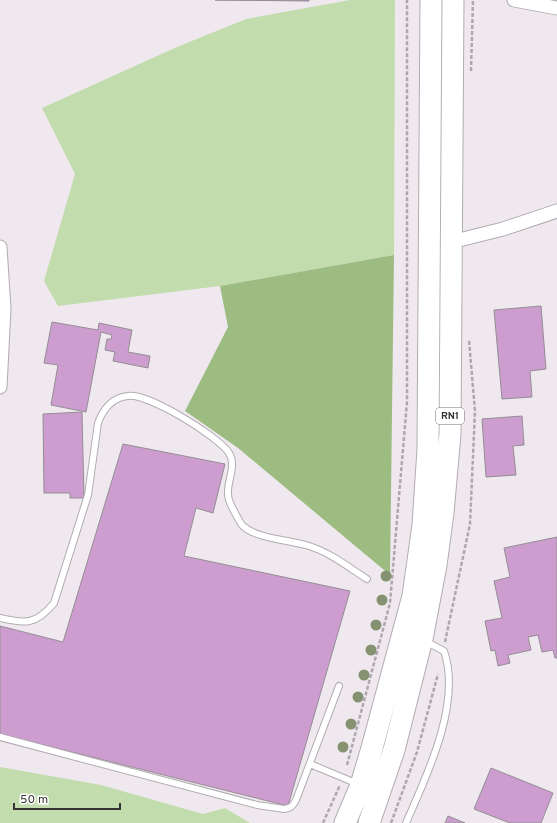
<svg xmlns="http://www.w3.org/2000/svg" width="557" height="823" font-family="Overpass,sans-serif">
	<style>
		.green { fill: #c2dcad }
		.forest { fill: #9dbc81 }
		.building { fill: #ce9dcf; stroke: #938e93 }
		.lines { fill: none; stroke-linecap: round; stroke-linejoin: round }
		.service-casing { stroke: #b2acb2; stroke-width: 8 }
		.minor-casing { stroke: #b2acb2; stroke-width: 15 }
		.trunk-casing { stroke: #b2acb2; stroke-width: 23 }
		.path { stroke: #aca8ac; stroke-width: 2.5; stroke-dasharray: 4 2; stroke-linecap: butt }
		.service { stroke: #fff; stroke-width: 6 }
		.minor { stroke: #fff; stroke-width: 13 }
		.trunk { stroke: #fff; stroke-width: 21 }
		.tree { fill: #859271 }
		.labels { text-anchor: middle; dominant-baseline: central; stroke-width: 4; stroke-linejoin: round; paint-order: stroke }
		.shield { fill: #fff; stroke: #727172; stroke-width: 1 }
		.shield-label { font-size: 10px; font-weight: bold; fill: #363436 }
	</style>
	<rect width="100%" height="100%" fill="#efe9ef"/>
	<path class="green" d="M350,0H395L394,255L220,286L58,306L44,281L75,174L42,108L177,47L246,19Z
		M0,767L101,785L203,814L225,808L250,823H0Z"/>
	<path class="forest" d="M394,255L390,575L238,448L185,411L228,327L220,286Z"/>
	<path class="building" d="M215,0H309V1Z
		M541,306L546,369L530,371L532,397L502,399L494,310Z
		M52,322L98,330L99,323L132,330L128,352L150,356L148,368L113,361L115,352L105,350L107,339H111L112,335L101,332L86,412L51,405L58,365L44,363Z
		M82,412L84,498H70V493H44L43,414Z
		M522,416L524,445L513,446L516,475L486,477L482,419Z
		M123,444L225,464L213,513L196,508L184,556L350,591L288,806L0,734V626L63,642Z
		M557,537V658H555L553,650L542,652L538,635L528,637L531,650L508,655L510,663L498,666L495,650L491,651L485,621L502,618L494,581L510,577L504,548Z
		M491,768L553,793L541,823H510L474,809Z
		M448,816L465,823H445Z"/>
	<g class="lines">
		<g class="service-casing">
			<path id="service" d="M0,618C25,624 36,625 54,603L88,495L98,423C103,409 113,397 128,396C148,393 218,436 229,453C237,466 227,480 228,494C228,501 232,507 235,513C238,518 240,523 243,526C257,539 291,540 309,546C331,553 348,567 367,579
				M0,737L257,805L284,809C291,808 293,806 296,800L339,686
				M310,764L358,784
				M406,823C427,775 462,703 444,651L425,641"/>
		</g>
		<g class="minor-casing">
			<path id="minor" d="M514,0L557,8
				M451,242L503,229L557,211
				M0,247L4,309L0,387"/>
		</g>
		<g class="trunk-casing">
			<path id="trunk" d="M345,823L361,785L372,748L413,596L423,525L428,449L431,0
				M369,823L394,750L422,639L436,565L443,513L450,434L453,0"/>
		</g>
		<path class="path" d="M471,71L473,0
			M445,642L470,524L475,411L469,340
			M347,765L390,603L407,402V0
			M323,823L340,785
			M391,823L417,752L438,674"/>
		<use href="#service" class="service"/>
		<use href="#minor" class="minor"/>
		<use href="#trunk" class="trunk"/>
	</g>
	<g class="tree">
		<circle cx="386" cy="576" r="5.5"/>
		<circle cx="382" cy="600" r="5.5"/>
		<circle cx="376" cy="625" r="5.5"/>
		<circle cx="371" cy="650" r="5.5"/>
		<circle cx="364" cy="675" r="5.5"/>
		<circle cx="358" cy="697" r="5.5"/>
		<circle cx="351" cy="724" r="5.5"/>
		<circle cx="343" cy="747" r="5.5"/>
	</g>
	<g class="labels">
		<rect class="shield" x="436" y="408" width="28" height="16" rx="3"/>
		<g class="shield-label">
			<text x="450" y="416">RN1</text>
		</g>
	</g>
	<path d="M14 803v6h106v-6" fill="none" stroke="#363436" stroke-width="2"/>
	<text x="20" y="803" font-size="12" fill="#363436" stroke="#ffffff" stroke-width="3" paint-order="stroke">50 m</text>
</svg>
